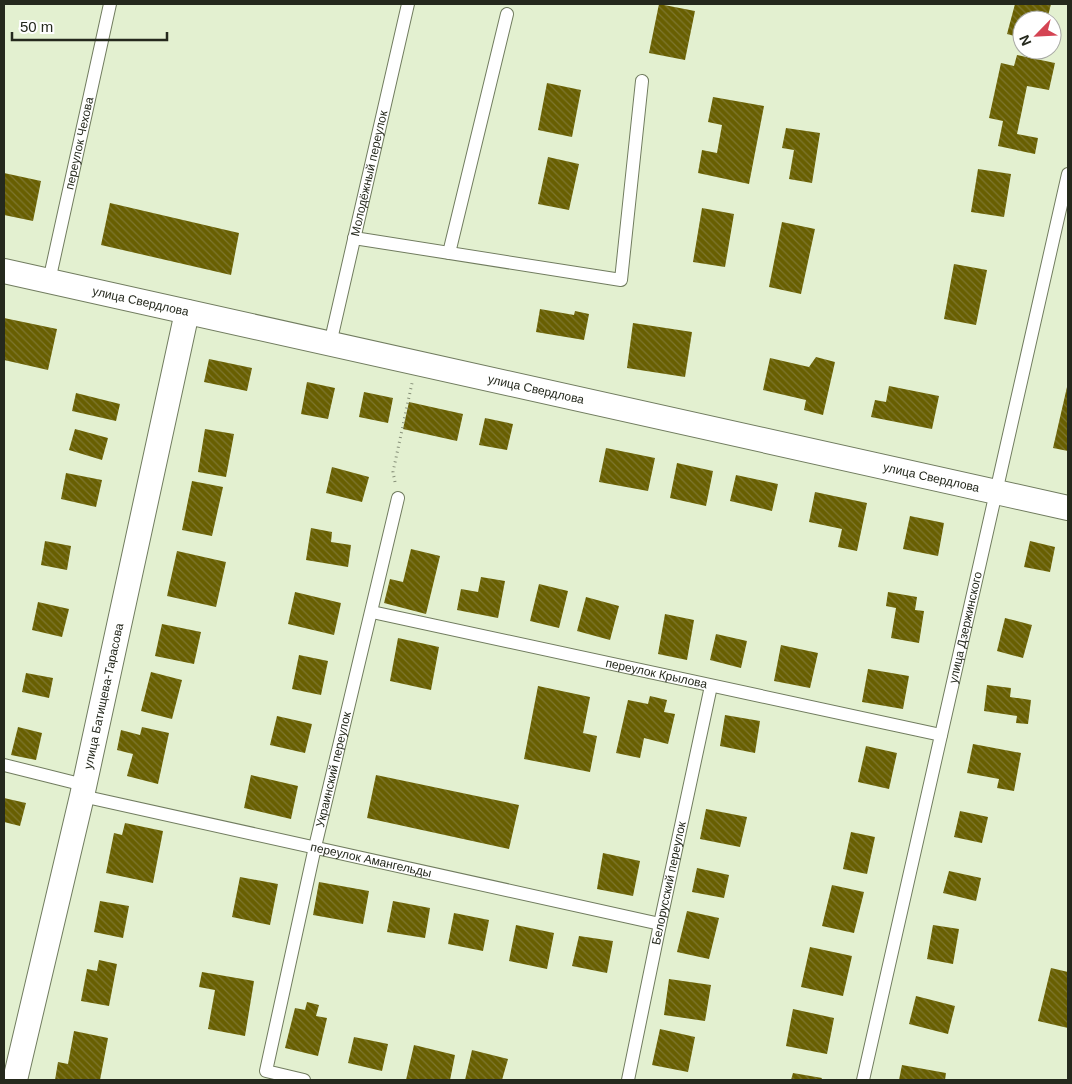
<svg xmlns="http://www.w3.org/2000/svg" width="1072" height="1084" font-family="Arial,sans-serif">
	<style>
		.building { fill: url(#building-back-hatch) }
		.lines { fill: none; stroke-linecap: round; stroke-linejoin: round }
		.lane-casing { stroke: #717c5f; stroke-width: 14 }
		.street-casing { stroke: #717c5f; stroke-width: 26 }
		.path { stroke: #879079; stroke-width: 3; stroke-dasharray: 1 4; stroke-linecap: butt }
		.lane { stroke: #fff; stroke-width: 12 }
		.street { stroke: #fff; stroke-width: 24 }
		.labels { text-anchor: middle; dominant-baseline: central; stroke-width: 5; stroke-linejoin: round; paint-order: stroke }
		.street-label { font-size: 12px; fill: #25291d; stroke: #fff }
	</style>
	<defs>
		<pattern id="building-back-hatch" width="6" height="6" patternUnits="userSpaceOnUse" patternTransform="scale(1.25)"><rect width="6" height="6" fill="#685f01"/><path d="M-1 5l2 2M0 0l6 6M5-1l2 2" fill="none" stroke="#7e7730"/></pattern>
	</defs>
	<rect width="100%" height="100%" fill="#e3f0d0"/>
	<path class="building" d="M659,4L695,11L685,60L649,53Z
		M1015,4H1051L1047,20H1022V38L1007,34Z
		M1017,55L1055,63L1049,90L1027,86L1017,134L1038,138L1035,154L998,146L1003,121L989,118L1001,63L1014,66Z
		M547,83L581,90L572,137L538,130Z
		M713,97L764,106L749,184L698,173L702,150L717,153L722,125L708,122Z
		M786,128L820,133L812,183L789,179L794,150L782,148Z
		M548,157L579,164L569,210L538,204Z
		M978,169L1011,174L1004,217L971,212Z
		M4,173L41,181L33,221L4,215Z
		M110,203L239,233L231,275L101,245Z
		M702,208L734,214L725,267L693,262Z
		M782,222L815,229L801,294L769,287Z
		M954,264L987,270L976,325L944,319Z
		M540,309L574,315L575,311L589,314L584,340L536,332Z
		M4,318L57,329L48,370L4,360Z
		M633,323L692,332L685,377L627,368Z
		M816,357L835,362L823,415L804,410L806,400L763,390L770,358L809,367Z
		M209,359L252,368L247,391L204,382Z
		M307,382L335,388L328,419L301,414Z
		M889,386L939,396L932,429L871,417L875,400L886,402Z
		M1067,387H1068V451L1053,448Z
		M364,392L393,398L388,423L359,417Z
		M76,393L120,404L116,421L72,411Z
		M409,402L463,414L457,441L403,429Z
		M485,418L513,424L507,450L479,445Z
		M75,429L108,438L102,460L69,450Z
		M205,429L234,434L226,477L198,472Z
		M606,448L655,458L648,491L599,482Z
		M677,463L713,471L706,506L670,498Z
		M332,467L369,477L362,502L326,493Z
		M66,473L102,480L96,507L61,499Z
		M736,475L778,484L772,511L730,501Z
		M192,481L223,487L212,536L182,530Z
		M815,492L867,503L857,551L838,547L842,529L809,522Z
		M910,516L944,523L938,556L903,549Z
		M311,528L332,532L331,542L351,545L348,567L306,560Z
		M45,541L71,546L67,570L41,565Z
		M1030,541L1055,547L1050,572L1024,567Z
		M411,549L440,556L426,614L384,603L390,579L403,582Z
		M177,551L226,562L216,607L167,596Z
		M481,577L505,581L498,618L457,610L461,589L478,592Z
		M539,584L568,591L559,628L530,621Z
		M295,592L341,603L334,635L288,624Z
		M888,592L917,597L915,610L924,611L919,643L891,638L896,608L886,606Z
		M586,597L619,606L610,640L577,631Z
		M38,602L69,609L62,637L32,630Z
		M665,614L694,620L687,660L658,654Z
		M1005,618L1032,625L1023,658L997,651Z
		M162,624L201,632L194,664L155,656Z
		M716,634L747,641L741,668L710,660Z
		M398,638L439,647L431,690L390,681Z
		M781,645L818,653L810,688L774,681Z
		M299,655L328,661L321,695L292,689Z
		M868,669L909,676L903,709L862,702Z
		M151,672L182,680L172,719L141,711Z
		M26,673L53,678L49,698L22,692Z
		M987,685L1011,688L1010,697L1031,700L1028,724L1016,723L1017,716L984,711Z
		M538,686L590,697L583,733L597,736L590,772L524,759Z
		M650,696L667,700L664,712L675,714L668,744L644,738L640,758L616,753L628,700L648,704Z
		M725,715L760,721L755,753L720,746Z
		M277,716L312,724L305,753L270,745Z
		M18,727L42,733L36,760L11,755Z
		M142,727L169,733L158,784L127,776L133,754L117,750L121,730L140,735Z
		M973,744L1021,753L1014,791L997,788L999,779L967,773Z
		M866,746L897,753L889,789L858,782Z
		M251,775L298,786L291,819L244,808Z
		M376,775L519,805L509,849L367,818Z
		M4,798L26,803L20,826L4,822Z
		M706,809L747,817L740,847L700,839Z
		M960,811L988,817L982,843L954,837Z
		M125,823L163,831L153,883L106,873L114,833L122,835Z
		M851,832L875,837L867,874L843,869Z
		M603,853L640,861L633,896L597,889Z
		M697,868L729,875L724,898L692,892Z
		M949,871L981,878L976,901L943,893Z
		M240,877L278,884L270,925L232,917Z
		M319,882L369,891L363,924L313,915Z
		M832,885L864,892L854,933L822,926Z
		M100,901L129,906L123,938L94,932Z
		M393,901L430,908L425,938L387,932Z
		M687,911L719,918L709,959L677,952Z
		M454,913L489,920L483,951L448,944Z
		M516,925L554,933L547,969L509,961Z
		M933,925L959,929L953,964L927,959Z
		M579,936L613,941L607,973L572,966Z
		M810,947L852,956L843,996L801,987Z
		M99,960L117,964L109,1006L81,1001L87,969L97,971Z
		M1051,968L1068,972V1028L1038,1021Z
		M202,972L254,981L245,1036L208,1029L215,990L199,987Z
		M669,979L711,985L705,1021L664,1015Z
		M916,996L955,1006L948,1034L909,1024Z
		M307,1002L319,1005L316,1016L327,1018L318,1056L285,1048L295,1008L305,1010Z
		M793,1009L834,1018L827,1054L786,1046Z
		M660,1029L695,1037L688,1072L652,1065Z
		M74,1031L108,1038L100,1080H55L58,1062L68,1064Z
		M354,1037L388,1044L382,1071L348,1063Z
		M414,1045L455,1055L450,1080H406Z
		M472,1050L508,1059L502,1080H465Z
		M902,1065L946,1073L945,1080H899Z
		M793,1073L822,1078L821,1080H791Z"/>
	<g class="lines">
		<g class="lane-casing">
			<g id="lane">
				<path d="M354,238L621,280L642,81"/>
				<path d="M449,253L507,14"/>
				<path id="s1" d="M49,281L110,4"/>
				<path id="s2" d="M330,344L408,4"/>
				<path id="s3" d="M372,612L941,735"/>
				<path d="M4,765L84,785"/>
				<path id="s4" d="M82,796L660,924"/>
				<path id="s5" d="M304,1080L266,1071L315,847L398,498"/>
				<path id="s6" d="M628,1080L660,924L711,686"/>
				<path id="s7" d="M863,1080L1068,174"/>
			</g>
		</g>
		<g class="street-casing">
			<g id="street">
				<path id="s8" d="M4,271L1068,508"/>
				<path id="s9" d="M15,1080L82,796L187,312"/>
			</g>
		</g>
		<path class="path" d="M395,482L393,472L412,383"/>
		<use href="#lane" class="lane"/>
		<use href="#street" class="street"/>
	</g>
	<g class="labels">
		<g class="street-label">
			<text stroke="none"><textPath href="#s1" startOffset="141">переулок Чехова</textPath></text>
			<text stroke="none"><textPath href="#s2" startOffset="175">Молодёжный переулок</textPath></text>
			<text stroke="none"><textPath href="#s8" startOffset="140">улица Свердлова</textPath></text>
			<text stroke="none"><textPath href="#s8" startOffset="545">улица Свердлова</textPath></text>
			<text stroke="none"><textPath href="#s8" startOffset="950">улица Свердлова</textPath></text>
			<text stroke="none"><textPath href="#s7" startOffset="464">улица Дзержинского</textPath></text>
			<text stroke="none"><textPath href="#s3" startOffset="291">переулок Крылова</textPath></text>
			<text stroke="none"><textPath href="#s9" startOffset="394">улица Батищева-Тарасова</textPath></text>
			<text stroke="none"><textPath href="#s5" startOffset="348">Украинский переулок</textPath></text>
			<text stroke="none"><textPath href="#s4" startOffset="296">переулок Амангельды</textPath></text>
			<text stroke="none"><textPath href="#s6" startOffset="201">Белорусский переулок</textPath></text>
		</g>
	</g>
	<rect width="1072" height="1084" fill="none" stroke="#25291d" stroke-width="10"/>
	<g transform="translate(1037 35) rotate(246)"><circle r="24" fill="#ffffff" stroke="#a8a9a5"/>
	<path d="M0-4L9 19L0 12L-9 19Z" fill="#d44453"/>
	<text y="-8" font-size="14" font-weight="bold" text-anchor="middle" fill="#25291d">N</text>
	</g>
	<path d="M12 32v8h155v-8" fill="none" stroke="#25291d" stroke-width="2.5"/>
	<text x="20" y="32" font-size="15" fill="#25291d" stroke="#ffffff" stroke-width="4" paint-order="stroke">50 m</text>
</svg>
